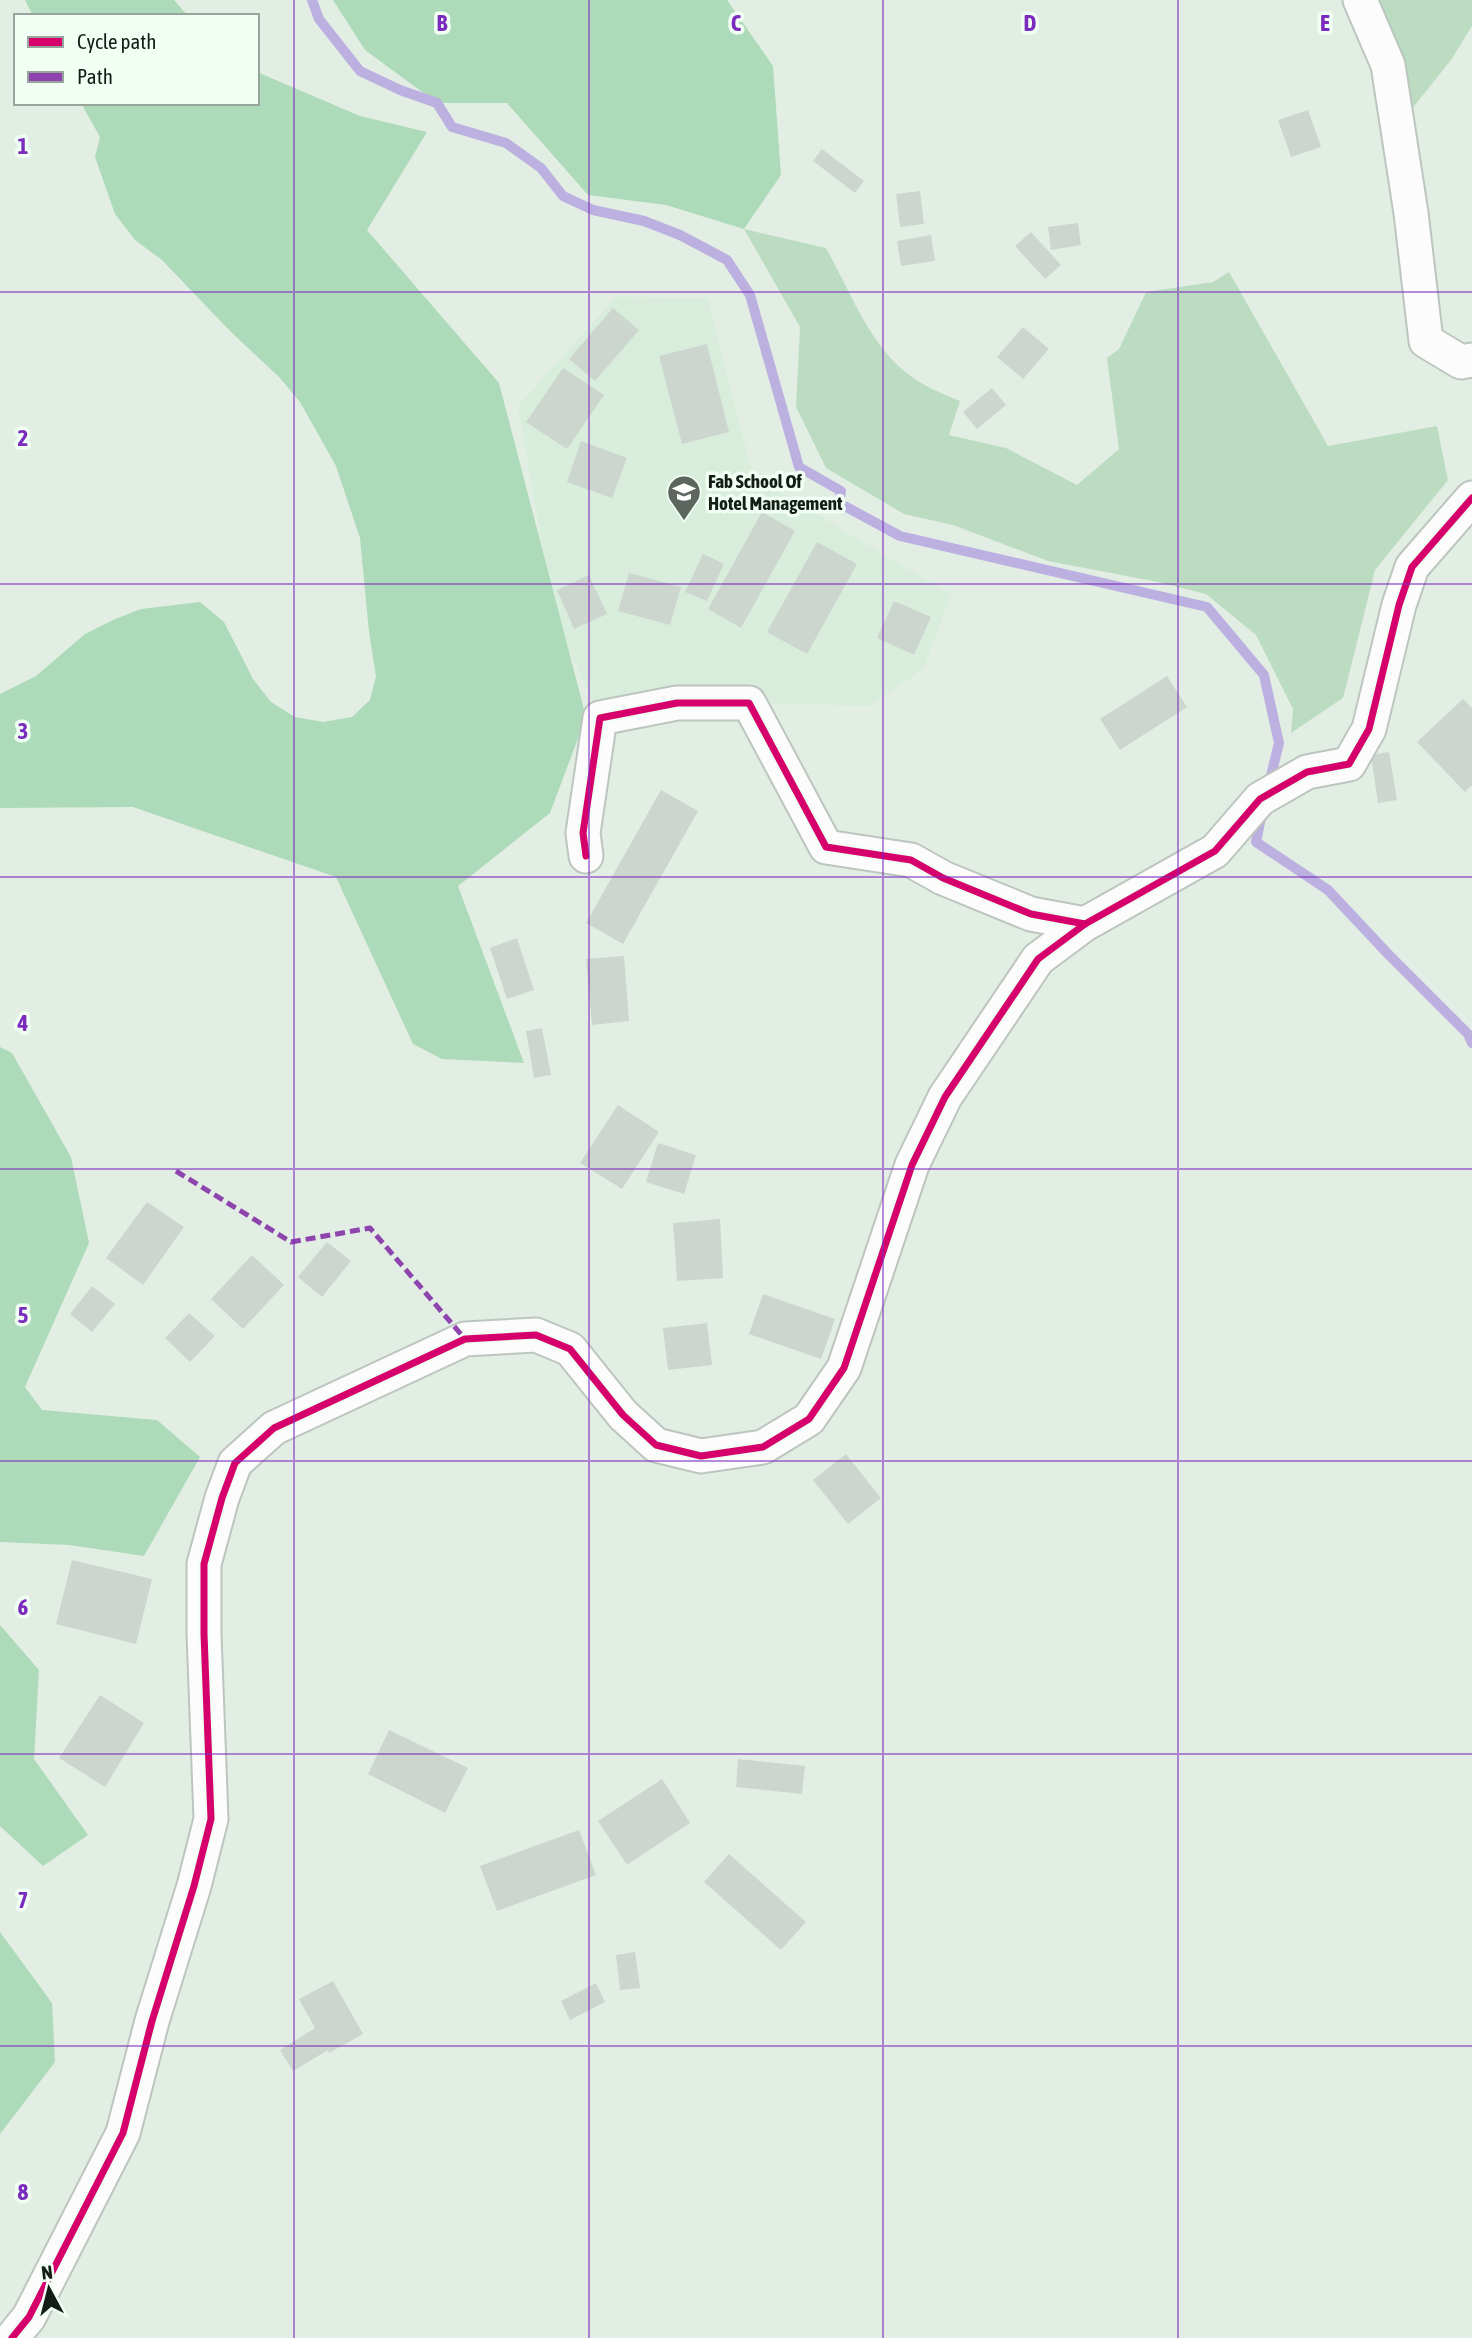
<svg xmlns="http://www.w3.org/2000/svg" width="1472" height="2338" font-family="'Asap Condensed',sans-serif">
	<style>
		.built { fill: #d8eddc }
		.green { fill: #bcdcc2 }
		.forest { fill: #addab8 }
		.lines { fill: none; stroke-linecap: round; stroke-linejoin: round }
		.stream { stroke: #bbb0df; stroke-width: 10 }
		.building { fill: #ccd6ce }
		.minor-casing { stroke: #bcc5be; stroke-width: 37 }
		.minor { stroke: #fbfcfb; stroke-width: 33 }
		.quiet { stroke: #8e44ad; stroke-width: 5; stroke-dasharray: 10 5; stroke-linecap: butt }
		.cycleway-casing { stroke: #f0fef3; stroke-width: 11 }
		.cycleway { stroke: #d6006c; stroke-width: 7 }
		.grid { fill: none; stroke: #7b2cbf; stroke-width: 2; stroke-opacity: 0.55 }
		.labels { text-anchor: middle; dominant-baseline: central; stroke-width: 7; stroke-linejoin: round; paint-order: stroke }
		.poi-label { font-size: 19px; font-weight: bold; fill: #141c16; stroke: #f0fef3; text-anchor: start }
		.grid-label { font-size: 23px; text-anchor: middle; font-weight: bold; fill: #7b2cbf; stroke: #f0fef3; stroke-width: 7; stroke-linejoin: round; paint-order: stroke }
	</style>
	<rect width="100%" height="100%" fill="#e2eee4"/>
	<path class="built" d="M616,297L708,298L753,476L951,595L924,668L870,706L749,703L714,685L600,718L562,634L546,568L518,406Z"/>
	<path class="green" d="M1377,0H1472V26L1451,60L1411,110Z
		M744,229L826,248C849,289 867,339 903,370C920,385 941,393 960,401L949,435L1006,448L1077,485L1119,449L1107,358L1119,349L1146,292L1213,282L1229,272L1328,446L1437,426L1448,480L1375,570L1343,698L1291,733L1293,709L1256,635L1206,594L1158,582L1048,561L953,525L904,514L826,468L796,407L800,327Z"/>
	<path class="forest" d="M25,0H174L188,16H33Z
		M333,0H727L773,66L781,175L744,229L666,205L588,195L507,103H437L365,50Z
		M257,72L360,116L427,132L367,230L499,383L586,717L550,813L458,886L524,1063L442,1059L413,1044L336,877L133,807L0,808V694L36,676L85,634L113,620L141,609L200,602L224,622L253,679L271,702L295,717L323,722L352,717L370,700L376,676L369,632L360,538L336,466L300,402L280,378L230,331L162,260L135,240L115,214L95,157L100,137L81,103H257Z
		M0,1047L12,1053L71,1157L89,1243L25,1387L42,1410L157,1420L200,1457L144,1556L69,1545L0,1542Z
		M0,1625L39,1670L34,1759L88,1835L43,1866L0,1826Z
		M0,1932L52,2003L55,2062L0,2134Z"/>
	<g class="lines">
		<path class="stream" d="M312,0L319,19L360,71L400,90L437,103L452,127L506,143L541,168L563,196L593,210L644,221L680,235L727,260L750,295L799,467L841,491L839,503L900,536L1207,607L1264,675L1279,743L1269,784
			M1262,813L1256,842L1328,890L1389,955L1468,1034L1472,1043"/>
	</g>
	<path class="building" d="M1308,110L1321,147L1291,157L1278,120Z
		M822,149L864,181L855,193L813,161Z
		M920,191L924,224L900,227L896,194Z
		M1078,223L1081,245L1051,250L1048,227Z
		M1031,232L1061,265L1045,279L1015,246Z
		M931,235L935,261L901,266L897,241Z
		M613,308L639,330L595,381L569,359Z
		M1023,327L1049,349L1023,379L997,357Z
		M707,344L729,432L682,444L659,356Z
		M563,368L604,395L567,449L526,422Z
		M992,388L1006,405L977,429L963,412Z
		M581,441L627,458L612,498L567,482Z
		M762,512L795,531L741,628L708,609Z
		M817,542L857,564L807,654L767,632Z
		M703,554L724,564L707,601L685,592Z
		M629,573L681,587L670,625L618,611Z
		M589,575L607,614L574,629L557,590Z
		M894,601L931,617L914,655L877,638Z
		M1167,676L1187,707L1120,750L1100,719Z
		M1463,699L1472,708V785L1465,792L1417,742Z
		M1389,752L1397,800L1378,803L1371,755Z
		M661,790L698,811L623,944L586,923Z
		M517,938L534,990L507,999L490,948Z
		M624,956L629,1021L592,1025L586,959Z
		M542,1028L551,1075L534,1078L526,1031Z
		M618,1105L659,1132L622,1189L580,1163Z
		M658,1143L696,1155L684,1194L646,1182Z
		M147,1202L184,1227L143,1285L106,1258Z
		M720,1219L723,1278L677,1281L673,1223Z
		M327,1242L351,1261L322,1297L298,1277Z
		M252,1255L284,1285L243,1329L211,1299Z
		M92,1286L115,1304L92,1332L70,1314Z
		M763,1294L835,1319L821,1359L749,1334Z
		M189,1313L215,1336L190,1362L165,1338Z
		M707,1323L712,1365L668,1370L663,1328Z
		M846,1454L881,1498L848,1524L813,1480Z
		M72,1560L152,1579L136,1644L56,1624Z
		M100,1695L144,1723L105,1787L59,1758Z
		M389,1730L468,1768L445,1813L368,1774Z
		M738,1759L805,1766L802,1794L736,1787Z
		M662,1779L690,1823L627,1865L598,1821Z
		M579,1830L596,1875L497,1911L480,1866Z
		M729,1854L806,1922L781,1950L704,1882Z
		M635,1952L640,1988L620,1990L616,1955Z
		M333,1981L363,2034L329,2053L328,2050L293,2071L280,2050L315,2028L299,1999Z
		M596,1983L605,2002L570,2020L561,2001Z"/>
	<g class="lines">
		<g class="minor-casing">
			<path id="minor" d="M1360,0L1388,65L1411,213L1426,341L1461,362L1472,360
				M586,856L583,833L600,718L677,703H749L826,847L911,860L943,878L1031,914L1085,924
				M12,2338L29,2317L123,2133L152,2021L194,1886L211,1819L204,1634V1564L222,1498L235,1463L274,1428L465,1339L536,1335L570,1349L623,1415L656,1445L701,1456L763,1447L809,1419L844,1368L912,1165L945,1097L1038,959L1085,924L1215,851L1260,799L1307,772L1349,764L1369,729L1399,605L1412,567L1472,498"/>
		</g>
		<use href="#minor" class="minor"/>
		<path class="quiet" d="M176,1171L291,1242L370,1228L465,1339"/>
		<g class="cycleway-casing">
			<path id="cycleway" d="M586,856L583,833L600,718L677,703H749L826,847L911,860L943,878L1031,914L1085,924
				M12,2338L29,2317L123,2133L152,2021L194,1886L211,1819L204,1634V1564L222,1498L235,1463L274,1428L465,1339L536,1335L570,1349L623,1415L656,1445L701,1456L763,1447L809,1419L844,1368L912,1165L945,1097L1038,959L1085,924L1215,851L1260,799L1307,772L1349,764L1369,729L1399,605L1412,567L1472,498"/>
		</g>
		<use href="#cycleway" class="cycleway"/>
	</g>
	<path class="grid" d="M294,0V2338M589,0V2338M883,0V2338M1178,0V2338M0,292H1472M0,584H1472M0,877H1472M0,1169H1472M0,1461H1472M0,1754H1472M0,2046H1472"/>
	<defs>
		<g id="university-pin" transform="scale(1.75)"><path d="M0 17L-7.5 6A9.5 9.5 0 1 1 7.5 6Z" fill="#5c665e" stroke="#f0fef3"/><path d="M0-5L7-2L0 1L-7-2ZM-4 1L0 2.5L4 1V4Q0 6-4 4Z" fill="#fff"/></g>
	</defs>
	<g fill-rule="evenodd">
		<use href="#university-pin" x="684" y="492"/>
	</g>
	<g class="labels">
		<g class="poi-label">
			<text x="708" y="481">Fab School Of<tspan x="708" dy="22">Hotel Management</tspan></text>
		</g>
	</g>
	<g class="grid-label">
		<text x="442" y="31">B</text>
		<text x="736" y="31">C</text>
		<text x="1030" y="31">D</text>
		<text x="1325" y="31">E</text>
		<text x="23" y="154">1</text>
		<text x="23" y="446">2</text>
		<text x="23" y="739">3</text>
		<text x="23" y="1031">4</text>
		<text x="23" y="1323">5</text>
		<text x="23" y="1615">6</text>
		<text x="23" y="1908">7</text>
		<text x="23" y="2200">8</text>
	</g>
	<rect x="14" y="14" width="245" height="91" fill="#f0fef3" stroke="#98a49b" stroke-width="2"/>
	<rect x="28" y="37" width="35" height="10" fill="#d6006c" stroke="#98a49b" stroke-width="2"/>
	<text x="77" y="49" font-size="21" fill="#141c16">Cycle path</text>
	<rect x="28" y="72" width="35" height="10" fill="#8e44ad" stroke="#98a49b" stroke-width="2"/>
	<text x="77" y="84" font-size="21" fill="#141c16">Path</text>
	<g transform="translate(49 2289) rotate(353)" stroke="#f0fef3" stroke-width="5" paint-order="stroke">
	<path d="M0-5L12 26L0 18L-12 26Z" fill="#141c16"/>
	<text y="-10" font-size="19" font-weight="bold" text-anchor="middle" fill="#141c16">N</text>
	</g>
</svg>
